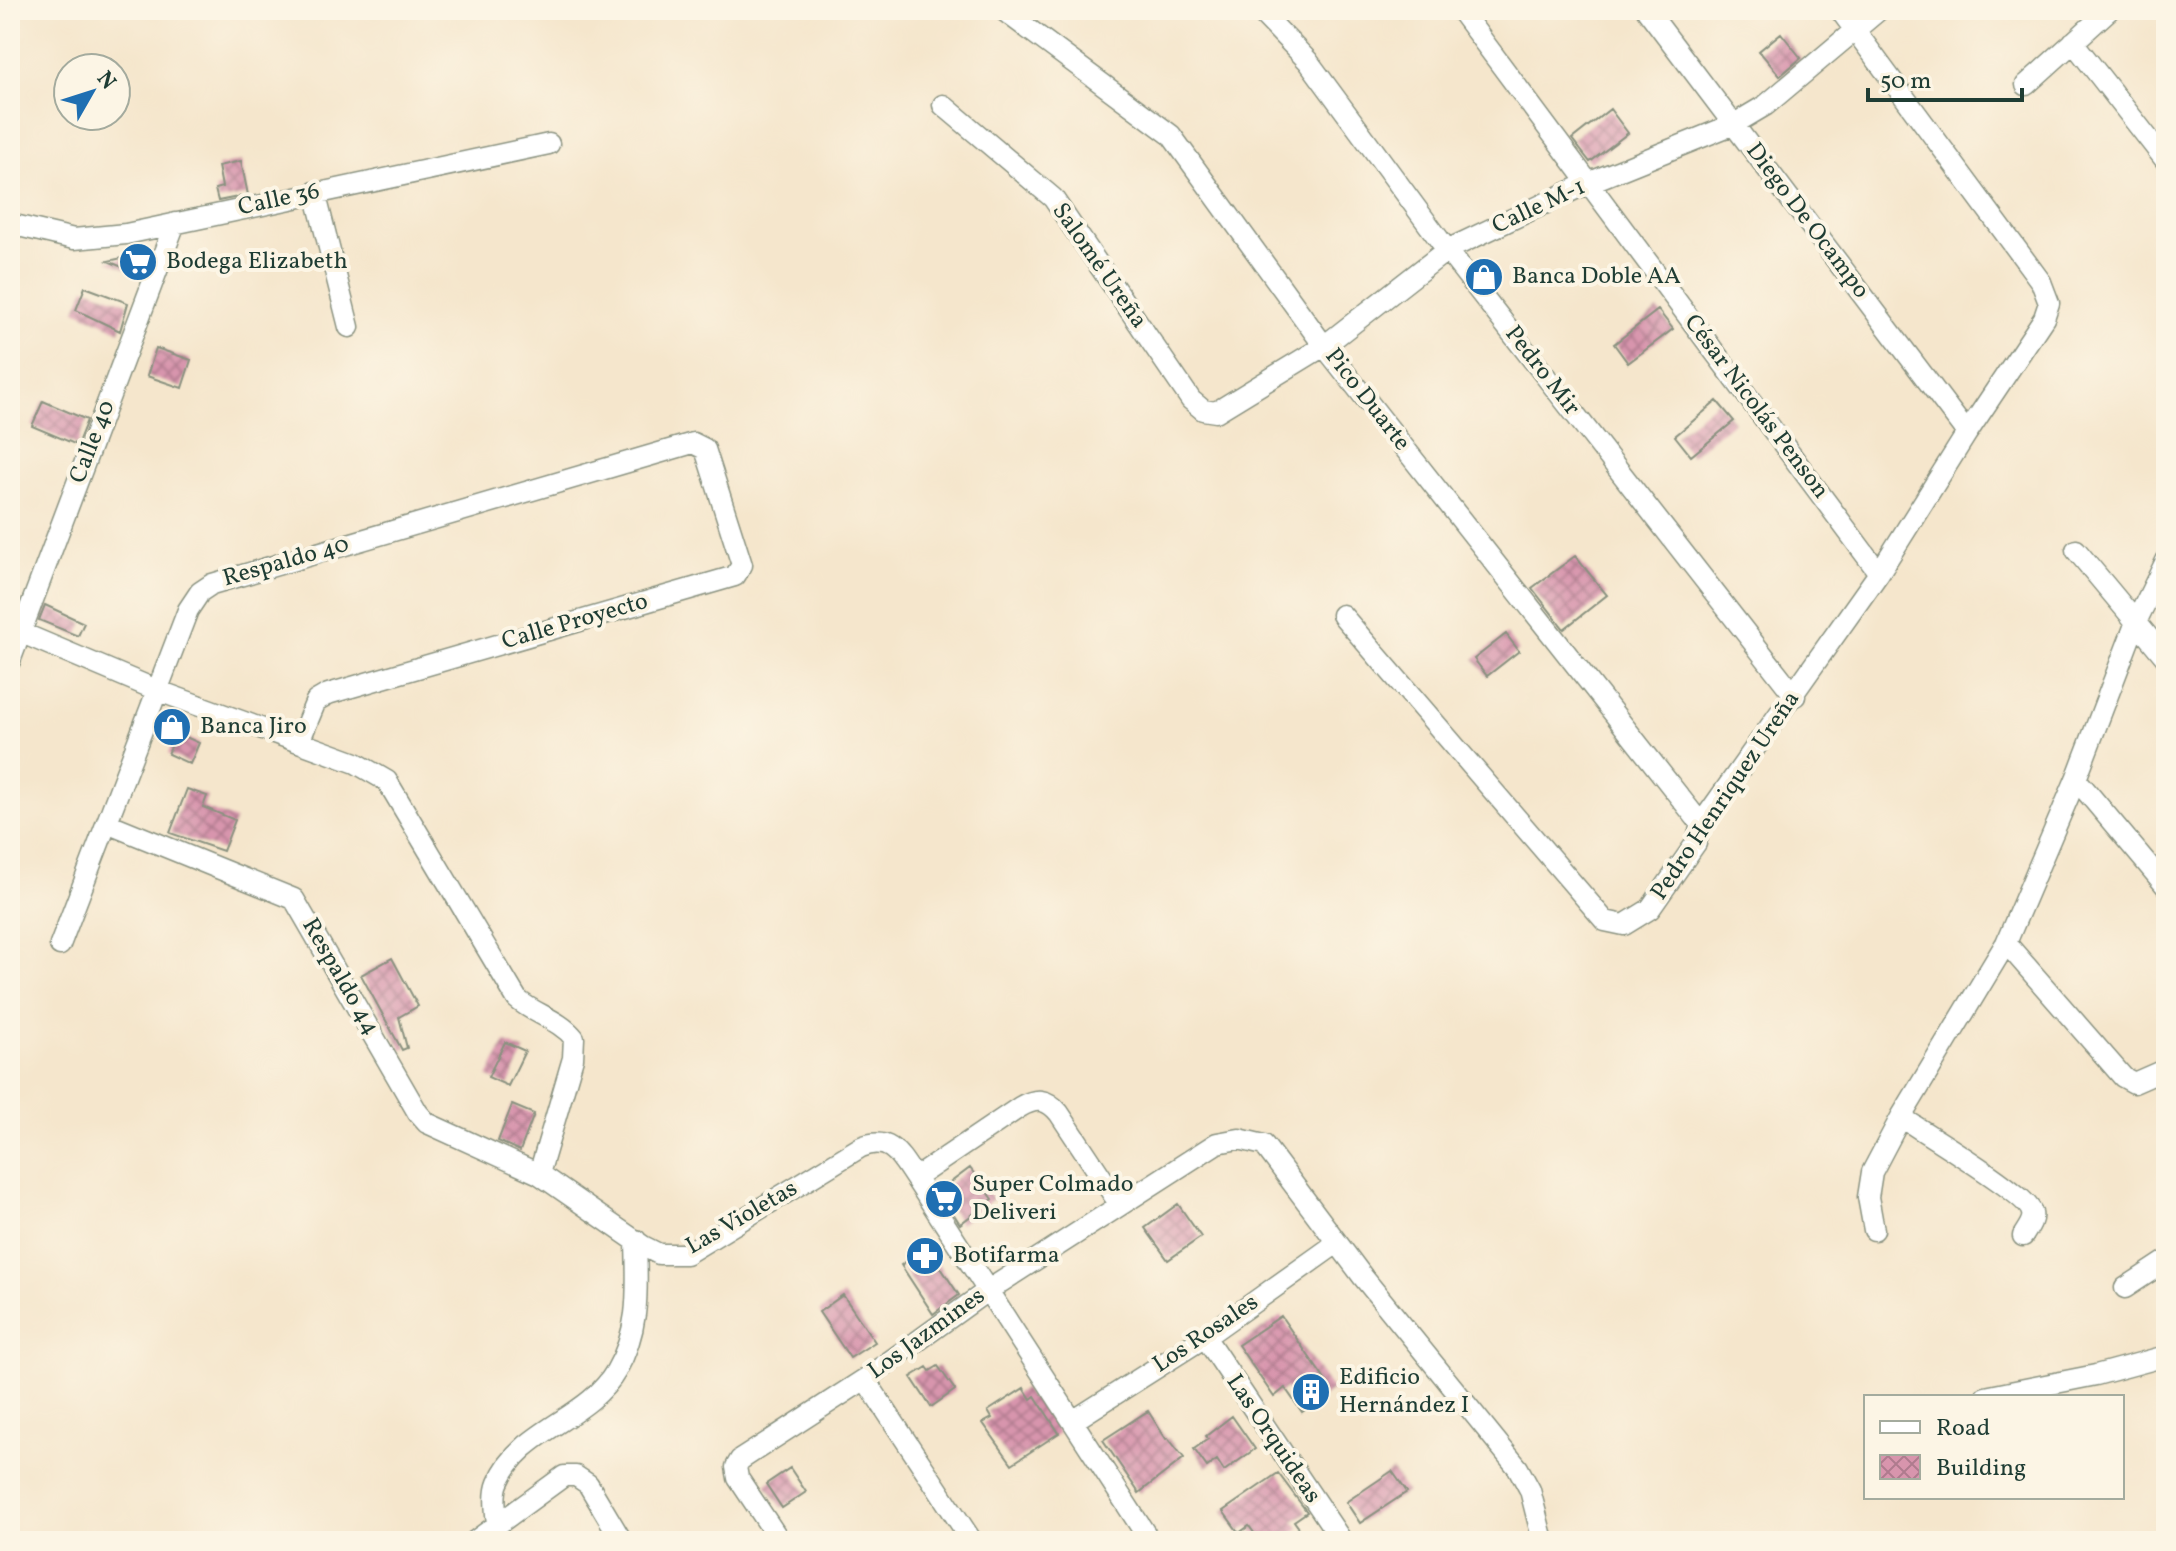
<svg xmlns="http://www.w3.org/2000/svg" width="2176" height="1551" font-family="Vollkorn,serif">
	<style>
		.building { fill: url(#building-cross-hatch) }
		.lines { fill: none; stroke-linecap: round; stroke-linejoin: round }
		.street-casing { stroke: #8a9280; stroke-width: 23 }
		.street { stroke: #fff; stroke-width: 20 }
		.labels { text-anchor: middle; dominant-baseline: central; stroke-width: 8; stroke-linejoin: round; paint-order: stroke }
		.street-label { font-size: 24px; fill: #1f3d34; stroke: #fcf5e5 }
		.poi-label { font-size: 24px; fill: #1f3d34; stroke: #fcf5e5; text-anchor: start }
	</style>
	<defs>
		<pattern id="building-cross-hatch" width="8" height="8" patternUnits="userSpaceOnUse" patternTransform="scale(2)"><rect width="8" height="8" fill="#d895ad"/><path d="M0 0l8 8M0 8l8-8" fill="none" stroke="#af7b8e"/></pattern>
	</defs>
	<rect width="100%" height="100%" fill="#fcf5e5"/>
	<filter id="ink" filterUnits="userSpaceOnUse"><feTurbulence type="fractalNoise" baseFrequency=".0125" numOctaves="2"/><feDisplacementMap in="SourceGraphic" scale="16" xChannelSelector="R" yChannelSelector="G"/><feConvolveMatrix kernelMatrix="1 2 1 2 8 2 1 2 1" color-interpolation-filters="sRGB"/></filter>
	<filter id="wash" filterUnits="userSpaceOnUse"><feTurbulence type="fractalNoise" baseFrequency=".006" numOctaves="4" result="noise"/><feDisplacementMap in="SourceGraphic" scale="32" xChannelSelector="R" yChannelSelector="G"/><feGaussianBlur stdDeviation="1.8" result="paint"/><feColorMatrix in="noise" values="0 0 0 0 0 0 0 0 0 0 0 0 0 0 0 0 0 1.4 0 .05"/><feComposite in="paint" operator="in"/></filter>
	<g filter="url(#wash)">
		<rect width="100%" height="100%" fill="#f5e6cc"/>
		<g id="blocks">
			<path class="building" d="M1781,33L1801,58L1780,76L1759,51Z
				M1610,109L1628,133L1590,162L1572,139Z
				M241,161L248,195L218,201L215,189L222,187L218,166Z
				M150,252L141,275L108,261Z
				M85,287L128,303L120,331L76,310Z
				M1658,310L1673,329L1628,363L1614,344Z
				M156,348L191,360L182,388L147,376Z
				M43,401L87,420L77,445L32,426Z
				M1717,401L1734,421L1691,456L1675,436Z
				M1575,556L1607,595L1564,629L1532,588Z
				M45,605L84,623L78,636L39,620Z
				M1506,634L1519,651L1487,676L1474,659Z
				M177,733L199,743L190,764L168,754Z
				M187,789L207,796L203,807L235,820L223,851L170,833Z
				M392,958L418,1006L399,1017L407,1048L402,1050L361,975Z
				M505,1042L525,1051L508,1086L488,1077Z
				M512,1105L534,1114L520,1151L498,1141Z
				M970,1168L993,1199L960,1224L939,1191Z
				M1178,1204L1201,1237L1168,1260L1145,1228Z
				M927,1247L959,1295L933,1314L901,1265Z
				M843,1295L875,1342L850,1358L819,1312Z
				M1281,1316L1332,1390L1302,1412L1285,1388L1274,1397L1238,1345Z
				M938,1366L955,1390L931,1407L911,1377L927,1367L930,1371Z
				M1024,1388L1031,1399L1035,1396L1059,1433L1012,1464L983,1423L992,1418L988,1411Z
				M1148,1411L1166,1439L1168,1438L1184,1458L1139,1493L1103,1440Z
				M1232,1416L1255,1449L1224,1471L1217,1460L1207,1467L1194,1449L1208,1439L1206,1436Z
				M790,1468L806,1492L782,1508L766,1484Z
				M1392,1471L1407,1492L1360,1523L1346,1502Z
				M1278,1473L1307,1512L1294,1521L1299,1528L1281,1541H1260L1249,1526L1239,1533L1223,1511Z"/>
		</g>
	</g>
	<g filter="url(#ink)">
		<use href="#blocks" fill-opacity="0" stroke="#8a9280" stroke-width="2"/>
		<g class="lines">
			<g class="street-casing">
				<path id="street" d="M1003,10L1171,135L1324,346L1701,824
					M1259,10L1308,61L1447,250L1795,696
					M1460,10L1879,573
					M1647,10L1967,433
					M2073,42L2166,161
					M2026,85L2109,10
					M943,105L1053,198L1191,400L1203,410L1216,412L1324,346L1447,250L1588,183L1734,124L1766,105L1879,10
					M315,192L349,327
					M10,224L74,239L126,234L549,144
					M2076,550L2166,658
					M1342,615L1605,921L1624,925L1650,909L1696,843L1701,824L1879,573L1967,433L2044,318L2049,303L2041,282L1840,10
					M10,628L159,691L356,763L387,781L517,999C534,1014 560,1020 574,1038L573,1058L539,1174L643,1246L659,1254H686L861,1147C891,1135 900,1156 915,1178L1150,1541
					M10,661L175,223
					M2076,779L2166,886
					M107,823L294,899L418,1113L427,1123L539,1174
					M2006,943L2123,1077L2134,1083L2166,1069
					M60,945L188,610L200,592L212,584L693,443L705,449L742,565L735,576L328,694L316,701L299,742
					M1901,1117C1922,1131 2029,1195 2032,1213C2034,1221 2027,1229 2023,1236
					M915,1178L1020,1107C1036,1098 1047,1098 1059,1113L1120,1205
					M1874,1230L1868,1197L1872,1172L1901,1117L2006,943L2076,779L2136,622L2166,561
					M2125,1288L2166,1261
					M1205,1337L1342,1541
					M865,1379L972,1541
					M1985,1397L2096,1375L2166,1356
					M1073,1421L1205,1337L1337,1243
					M497,1525C496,1512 493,1495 498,1483C520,1429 588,1420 616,1371C641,1328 637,1288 636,1240
					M475,1541L564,1476H576L588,1484L622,1541
					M780,1541L738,1478L736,1467L740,1460L865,1379L987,1291L1217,1143L1239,1139L1264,1145L1363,1277L1518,1468L1530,1490L1543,1541"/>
			</g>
			<use href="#street" class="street"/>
		</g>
	</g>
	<defs>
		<g id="supermarket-disc" transform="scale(2)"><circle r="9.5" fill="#1f6fb2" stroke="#fcf5e5"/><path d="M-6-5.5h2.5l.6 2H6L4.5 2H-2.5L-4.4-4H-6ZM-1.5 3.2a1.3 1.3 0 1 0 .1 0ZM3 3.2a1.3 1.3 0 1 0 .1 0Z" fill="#fff"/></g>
		<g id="shop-disc" transform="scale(2)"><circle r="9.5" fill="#1f6fb2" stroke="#fcf5e5"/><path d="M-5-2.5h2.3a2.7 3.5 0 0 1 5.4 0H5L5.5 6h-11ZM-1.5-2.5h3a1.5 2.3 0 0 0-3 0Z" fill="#fff"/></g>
		<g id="pharmacy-disc" transform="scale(2)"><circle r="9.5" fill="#1f6fb2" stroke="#fcf5e5"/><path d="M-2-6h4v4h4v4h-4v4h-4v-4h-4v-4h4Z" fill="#fff"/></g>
		<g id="building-disc" transform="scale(2)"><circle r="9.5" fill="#1f6fb2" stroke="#fcf5e5"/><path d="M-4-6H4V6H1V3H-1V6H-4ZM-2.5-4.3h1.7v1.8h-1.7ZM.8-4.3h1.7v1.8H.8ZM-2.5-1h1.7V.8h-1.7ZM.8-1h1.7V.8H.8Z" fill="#fff"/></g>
	</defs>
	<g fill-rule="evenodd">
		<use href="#supermarket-disc" x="138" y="262"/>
		<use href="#shop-disc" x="1484" y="277"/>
		<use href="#shop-disc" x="172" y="727"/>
		<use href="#supermarket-disc" x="944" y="1199"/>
		<use href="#pharmacy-disc" x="925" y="1256"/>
		<use href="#building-disc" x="1311" y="1392"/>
	</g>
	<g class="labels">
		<g class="street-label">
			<text transform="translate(279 200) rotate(-12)">Calle 36</text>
			<text transform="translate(1539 207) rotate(-25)">Calle M-1</text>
			<text transform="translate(1807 221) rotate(53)">Diego De Ocampo</text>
			<text transform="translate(1099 266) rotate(55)">Salomé Ureña</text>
			<text transform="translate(1542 371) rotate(52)">Pedro Mir</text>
			<text transform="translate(1367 400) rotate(52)">Pico Duarte</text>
			<text transform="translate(1756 407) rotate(53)">César Nicolás Penson</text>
			<text transform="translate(93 442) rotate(-69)">Calle 40</text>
			<text transform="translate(286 562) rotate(-16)">Respaldo 40</text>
			<text transform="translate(575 622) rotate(-16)">Calle Proyecto</text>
			<text transform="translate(1726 796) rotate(-56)">Pedro Henriquez Ureña</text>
			<text transform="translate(340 977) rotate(60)">Respaldo 44</text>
			<text transform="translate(742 1218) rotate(-30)">Las Violetas</text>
			<text transform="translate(927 1334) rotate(-36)">Los Jazmines</text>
			<text transform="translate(1206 1334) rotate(-34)">Los Rosales</text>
			<text transform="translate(1273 1439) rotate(56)">Las Orquideas</text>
		</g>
		<g class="poi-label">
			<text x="166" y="262">Bodega Elizabeth</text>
			<text x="1512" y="277">Banca Doble AA</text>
			<text x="200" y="727">Banca Jiro</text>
			<text x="972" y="1185">Super Colmado<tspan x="972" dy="28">Deliveri</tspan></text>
			<text x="953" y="1256">Botifarma</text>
			<text x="1339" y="1378">Edificio<tspan x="1339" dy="28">Hernández I</tspan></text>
		</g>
	</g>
	<rect width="2176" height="1551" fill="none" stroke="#fcf5e5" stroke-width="40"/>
	<rect x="1864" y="1395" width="260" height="104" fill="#fcf5e5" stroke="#a4ab9e" stroke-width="2"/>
	<rect x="1880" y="1421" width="40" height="12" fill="#ffffff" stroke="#a4ab9e" stroke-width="2"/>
	<text x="1936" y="1435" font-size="24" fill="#1f3d34">Road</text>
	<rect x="1880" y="1455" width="40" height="24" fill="url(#building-cross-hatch)" stroke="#a4ab9e" stroke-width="2"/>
	<text x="1936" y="1475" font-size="24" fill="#1f3d34">Building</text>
	<g transform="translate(92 92) rotate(51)"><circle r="38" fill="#fcf5e5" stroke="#a4ab9e" stroke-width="2"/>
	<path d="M0-6L14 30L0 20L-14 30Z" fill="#1f6fb2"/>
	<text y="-12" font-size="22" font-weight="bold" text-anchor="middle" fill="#1f3d34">N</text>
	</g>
	<path d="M1868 88v12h154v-12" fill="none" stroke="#1f3d34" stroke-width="4"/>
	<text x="1880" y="88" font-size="24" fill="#1f3d34" stroke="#fcf5e5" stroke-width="6" paint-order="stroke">50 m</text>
</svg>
